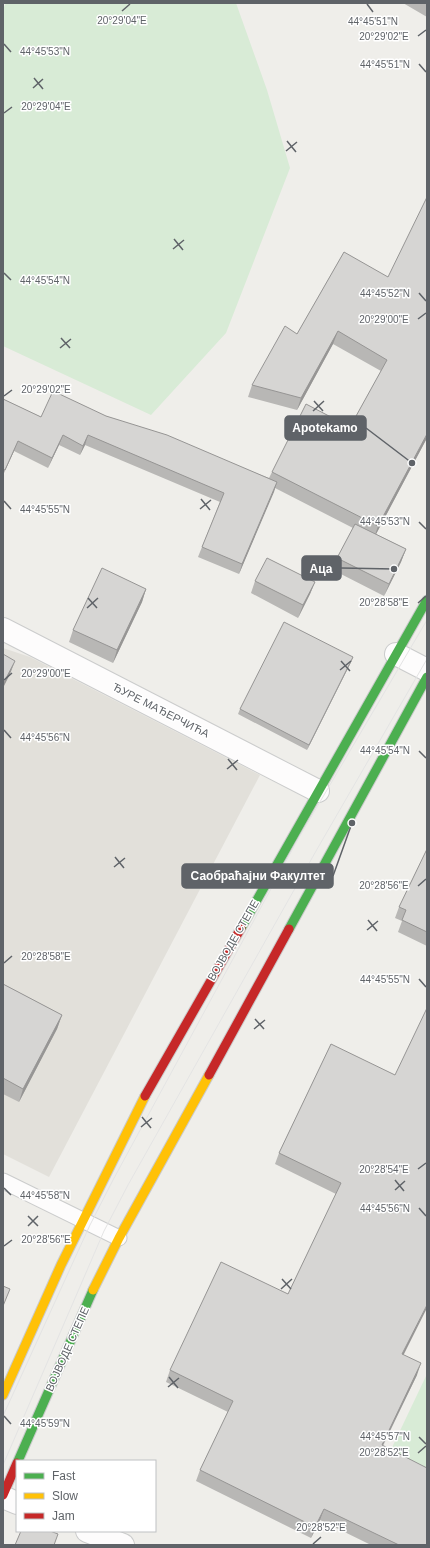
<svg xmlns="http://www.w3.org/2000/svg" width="430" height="1548" font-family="Arial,sans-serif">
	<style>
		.education { fill: #e2e0da }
		.green { fill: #d8ebd6 }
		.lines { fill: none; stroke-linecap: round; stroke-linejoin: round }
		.lane-casing { stroke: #cbcccc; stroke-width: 17 }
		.street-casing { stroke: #cbcccc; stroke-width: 24 }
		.fast-casing { stroke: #cacacb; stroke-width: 11 }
		.slow-casing { stroke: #cacacb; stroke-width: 11 }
		.jam-casing { stroke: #cacacb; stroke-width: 11 }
		.lane { stroke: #fdfcfc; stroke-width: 15 }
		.street { stroke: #fdfcfc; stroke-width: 22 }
		.fast { stroke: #4caf50; stroke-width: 9 }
		.slow { stroke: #ffc107; stroke-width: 9 }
		.jam { stroke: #c62828; stroke-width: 9 }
		.tram { stroke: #e4e4e4; stroke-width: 1 }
		.wall { fill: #b8b7b5 }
		.shaded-wall { fill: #969594 }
		.building { fill: #d6d5d3; stroke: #969594 }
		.ticks { fill: none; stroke: #5f6368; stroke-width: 1.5 }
		.labels { text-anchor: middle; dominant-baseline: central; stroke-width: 3; stroke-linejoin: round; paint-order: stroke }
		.street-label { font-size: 11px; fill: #5f6368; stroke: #fff }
		.ticks-label { font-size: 10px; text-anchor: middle; fill: #5f6368; stroke: #fff; stroke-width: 3; stroke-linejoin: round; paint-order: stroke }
		.leader { fill: none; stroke: #5f6368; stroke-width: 1.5 }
		.callout-dot { fill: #5f6368; stroke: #fff; stroke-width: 1.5 }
		.callout { fill: #5f6368; stroke: #5f6368; stroke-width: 1.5 }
		.callout-label { font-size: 12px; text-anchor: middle; font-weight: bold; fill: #fff }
	</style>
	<rect width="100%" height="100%" fill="#efeeea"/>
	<path class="education" d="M3,648L30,657L260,775L49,1177L3,1154Z"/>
	<path class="green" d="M6,3H236L267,90L290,168L226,333L151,415L3,346V9Z
		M427,1374V1478L387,1458Z"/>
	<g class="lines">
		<g class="lane-casing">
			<path id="lane" d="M3,1181L119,1238"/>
		</g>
		<g class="street-casing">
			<path id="street" d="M3,629L318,791
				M396,654L427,670
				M3,1497L17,1503
				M87,1531L123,1545"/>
		</g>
		<g class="fast-casing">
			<path id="fast" d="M241,928L427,600
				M289,929L427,677
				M18,1461L93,1290"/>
		</g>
		<g class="slow-casing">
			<path id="slow" d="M93,1290L119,1238L209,1075
				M3,1395L61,1265L145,1096"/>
		</g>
		<g class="jam-casing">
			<path id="jam" d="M209,1075L289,929
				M145,1096L241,928
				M3,1495L17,1463"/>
		</g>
		<use href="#lane" class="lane"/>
		<use href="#street" class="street"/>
		<use href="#fast" class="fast"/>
		<use href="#slow" class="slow"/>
		<use href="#jam" class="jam"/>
		<path class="tram" d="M3,1416L90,1225L113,1180L297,841L427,620
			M3,1465L104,1231L128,1185L316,851L427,659"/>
	</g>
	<path class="wall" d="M403,3H427V17Z
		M344,252L427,438L376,534L406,549L401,562L384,596L333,570L337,558L353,528L275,488L239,574L198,557L220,502L85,445L80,455L59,445L48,468L14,451L3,475V399L41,417L106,416L269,478L272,472L350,427L381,371L333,344L297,410L248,397L252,385L297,334Z
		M255,581L315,582L310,594L298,618L251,593Z
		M146,589L142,602L113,663L69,642L73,630Z
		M353,657L351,662L307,750L238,714L240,709Z
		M427,849V946L398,932L402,921L395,918L399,907Z
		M3,984L62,1015L57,1029L19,1102L3,1094Z
		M331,1044L403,1355L417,1375L383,1446L427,1545H371L320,1520L311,1538L196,1481L200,1470L228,1412L166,1382L170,1370L288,1294L336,1194L275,1164L279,1153Z"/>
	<path class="shaded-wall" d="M338,331L333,344L297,410L301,398Z
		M427,434V438L374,538L378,526Z
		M63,435L59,445L48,468L52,458Z
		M88,435L85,445L80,455L83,446Z
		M18,441L14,451L3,475L5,470Z
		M277,482L274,492L239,574L242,564Z
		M406,549L401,562L384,596L389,584Z
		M315,582L310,594L298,618L303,605Z
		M146,589L142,602L113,663L117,650Z
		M353,657L351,662L307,750L309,745Z
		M15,661L10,674L3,688V684Z
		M62,1015L57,1029L19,1102L23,1089Z
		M427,1305V1308L398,1366L402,1354Z
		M421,1363L417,1375L377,1457L382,1445Z
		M324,1509L320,1520L311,1538L315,1527Z"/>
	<path class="building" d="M427,197V434L378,526L272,472L306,404L350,427L387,360L338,331L301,398L252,385L285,326L297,334L344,252L388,277Z
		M53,391L106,416L167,435L277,482L242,564L202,547L224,493L88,435L83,446L63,435L52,458L18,441L5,470L3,469V399L41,417Z
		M355,524L406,549L389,584L337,558Z
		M267,558L315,582L303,605L255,581Z
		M102,568L146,589L117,650L73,630Z
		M284,622L353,657L309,745L240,709Z
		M3,654L15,661L3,684Z
		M427,849V932L402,920L406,910L399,907Z
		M3,984L62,1015L23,1089L3,1078Z
		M427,1008V1305L402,1354L421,1363L382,1445L427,1468V1545H399L324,1509L315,1527L200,1470L233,1401L170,1370L221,1262L288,1294L341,1183L279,1153L331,1044L395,1075Z
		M3,1286L10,1289L3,1306Z
		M21,1531H50L58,1534L54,1545H15Z"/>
	<path class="ticks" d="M367,4L373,12M122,11L130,4M418,36L426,30M4,44L11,52M419,64L426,72M34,78L43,89M33,88L43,79M4,113L12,107M287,141L296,152M286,151L297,142M174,239L183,250M173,249L184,240M4,273L11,280M419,293L426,301M418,319L426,313M61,338L70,348M60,348L71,339M4,396L12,390M314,401L323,411M313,411L324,401M201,499L210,510M4,501L11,509M200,509L211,500M419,522L426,529M88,598L97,608M418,603L426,596M87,608L98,598M341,661L350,671M340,670L351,661M4,680L12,673M4,730L11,738M419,751L426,758M228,759L237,770M227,769L238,760M115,857L124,868M114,867L125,858M418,886L426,879M368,920L377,931M367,930L378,921M4,963L12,956M419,979L426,987M255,1019L264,1029M254,1029L265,1020M142,1117L151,1128M141,1127L152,1118M418,1169L426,1163M395,1180L404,1191M4,1188L11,1195M395,1190L405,1181M419,1208L426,1216M28,1216L38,1226M28,1226L38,1216M4,1246L12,1240M282,1279L291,1289M281,1289L292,1279M169,1377L178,1388M168,1387L179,1378M4,1416L11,1424M419,1437L426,1444M418,1453L426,1446M313,1544L321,1537"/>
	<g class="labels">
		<g class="street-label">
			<text transform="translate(161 710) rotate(27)">ЂУРЕ МАЂЕРЧИЋА</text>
			<text transform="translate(233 940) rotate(-60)">ВОЈВОДЕ СТЕПЕ</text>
			<text transform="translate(67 1349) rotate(-66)">ВОЈВОДЕ СТЕПЕ</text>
		</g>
	</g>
	<g class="ticks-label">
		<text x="122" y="24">20°29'04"E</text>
		<text x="373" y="25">44°45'51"N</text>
		<text x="384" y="40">20°29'02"E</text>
		<text x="45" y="55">44°45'53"N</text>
		<text x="385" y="68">44°45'51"N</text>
		<text x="46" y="110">20°29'04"E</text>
		<text x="45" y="284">44°45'54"N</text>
		<text x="385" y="297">44°45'52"N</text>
		<text x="384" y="323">20°29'00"E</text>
		<text x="46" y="393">20°29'02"E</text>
		<text x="45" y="513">44°45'55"N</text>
		<text x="385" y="525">44°45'53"N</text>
		<text x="384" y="606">20°28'58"E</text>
		<text x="46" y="677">20°29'00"E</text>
		<text x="45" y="741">44°45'56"N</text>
		<text x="385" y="754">44°45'54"N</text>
		<text x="384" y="889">20°28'56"E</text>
		<text x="46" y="960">20°28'58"E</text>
		<text x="385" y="983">44°45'55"N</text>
		<text x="384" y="1173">20°28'54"E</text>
		<text x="45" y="1199">44°45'58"N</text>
		<text x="385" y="1212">44°45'56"N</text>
		<text x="46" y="1243">20°28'56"E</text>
		<text x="45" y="1427">44°45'59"N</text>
		<text x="385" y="1440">44°45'57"N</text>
		<text x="384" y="1456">20°28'52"E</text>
		<text x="321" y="1531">20°28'52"E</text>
	</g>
	<path class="leader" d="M412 463L366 428M394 569L341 568M352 823L333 876"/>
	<g class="callout-dot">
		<circle cx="412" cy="463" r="4"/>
		<circle cx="394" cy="569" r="4"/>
		<circle cx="352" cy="823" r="4"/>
	</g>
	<g class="callout">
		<rect x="285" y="416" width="81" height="24" rx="4"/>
		<rect x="302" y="556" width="39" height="24" rx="4"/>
		<rect x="182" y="864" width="151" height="24" rx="4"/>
	</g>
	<g class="callout-label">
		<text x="325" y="432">Apotekamo</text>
		<text x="321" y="573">Аца</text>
		<text x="258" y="880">Саобраћајни Факултет</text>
	</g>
	<rect width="430" height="1548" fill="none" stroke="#5f6368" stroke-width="8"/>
	<rect x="16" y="1460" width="140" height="72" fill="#ffffff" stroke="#bfc1c3"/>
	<rect x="24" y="1473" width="20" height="6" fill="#4caf50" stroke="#bfc1c3"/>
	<text x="52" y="1480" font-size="12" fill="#5f6368">Fast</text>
	<rect x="24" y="1493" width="20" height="6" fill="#ffc107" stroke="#bfc1c3"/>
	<text x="52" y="1500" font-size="12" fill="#5f6368">Slow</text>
	<rect x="24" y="1513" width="20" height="6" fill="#c62828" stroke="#bfc1c3"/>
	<text x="52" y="1520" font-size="12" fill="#5f6368">Jam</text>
</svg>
